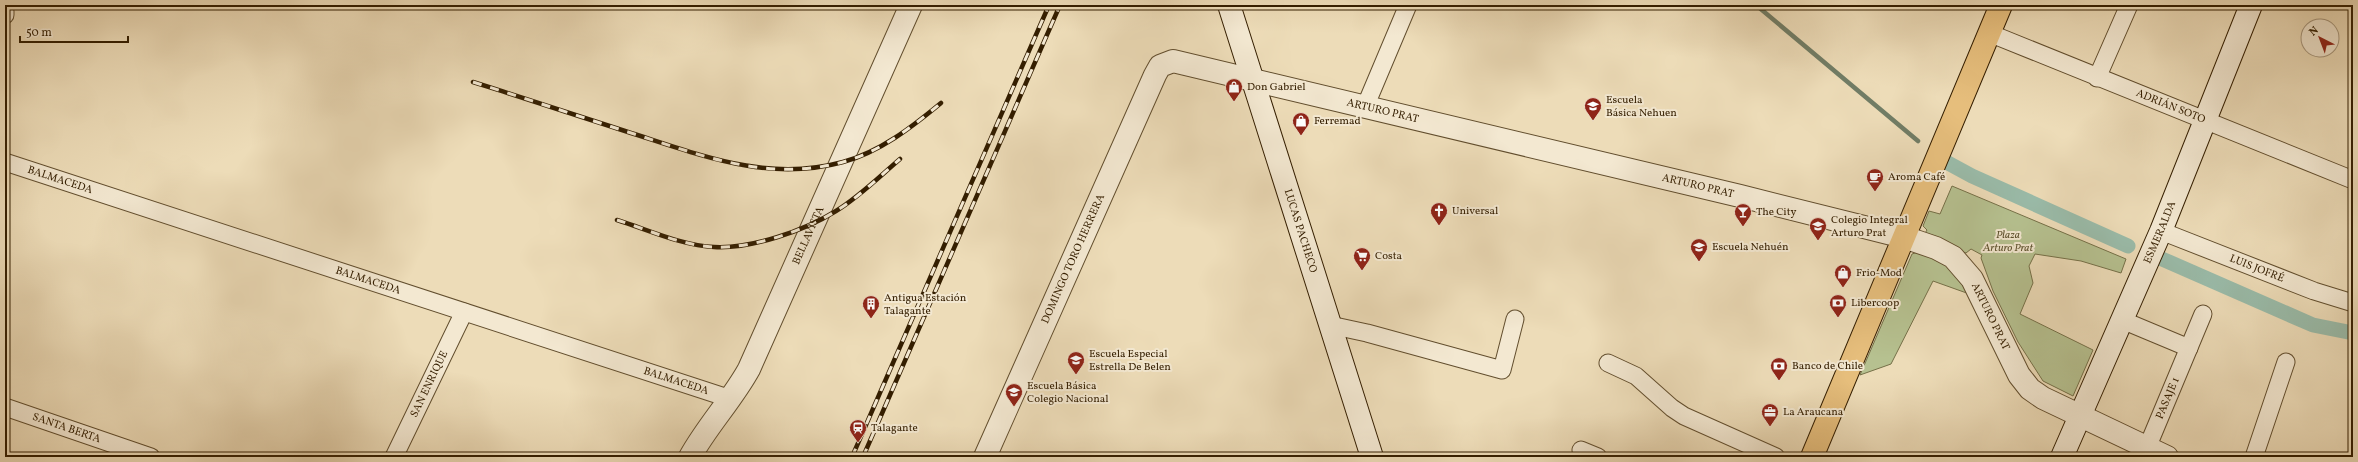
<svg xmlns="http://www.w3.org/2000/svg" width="2358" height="462" font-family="Vollkorn,serif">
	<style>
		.green { fill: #b6c190; stroke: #757048 }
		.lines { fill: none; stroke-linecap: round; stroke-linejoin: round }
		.stream { stroke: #717d66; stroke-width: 4.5 }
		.canal { stroke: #9abcaa; stroke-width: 15 }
		.minor-casing { stroke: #624e2e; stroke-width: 19 }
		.tertiary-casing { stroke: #624e2e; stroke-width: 24 }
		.secondary-casing { stroke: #341e00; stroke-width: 24 }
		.primary-casing { stroke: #341e00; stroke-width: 24 }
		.minor { stroke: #f3e8d1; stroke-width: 17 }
		.tertiary { stroke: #f3e8d1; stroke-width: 22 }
		.secondary { stroke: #f3e8d1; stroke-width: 22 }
		.primary { stroke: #e6be7c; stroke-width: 22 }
		.rail-casing { stroke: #341e00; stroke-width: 4.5 }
		.rail { stroke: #f3e8d1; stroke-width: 3; stroke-dasharray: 9; stroke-linecap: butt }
		.labels { text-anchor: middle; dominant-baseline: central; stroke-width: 4; stroke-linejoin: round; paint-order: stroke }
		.poi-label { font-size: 11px; fill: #341e00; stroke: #f3e8d1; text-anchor: start }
		.street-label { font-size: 11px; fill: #341e00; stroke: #f3e8d1 }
		.park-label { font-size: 11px; font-style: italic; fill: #5b4f2b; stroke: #f3e8d1 }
	</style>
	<rect width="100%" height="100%" fill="#eddcb8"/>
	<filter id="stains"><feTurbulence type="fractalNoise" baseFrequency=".005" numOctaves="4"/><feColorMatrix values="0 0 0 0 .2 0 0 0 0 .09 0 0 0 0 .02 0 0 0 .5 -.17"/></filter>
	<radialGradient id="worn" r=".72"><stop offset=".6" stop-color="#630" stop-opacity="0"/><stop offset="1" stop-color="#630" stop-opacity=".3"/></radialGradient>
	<path class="green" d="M1952,186L2126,259L2121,273L2081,261L2035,254L2029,266L2033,283L2020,314L2093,350L2073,396L2043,381L2018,342L1993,291L1981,258L1982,255L1971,249L1966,253L1922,238L1927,230L1923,226L1929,211L1940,214Z
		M1918,252L1937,258L1962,274L1975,296L1933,281L1891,364L1860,375L1912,254Z"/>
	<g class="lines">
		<path class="stream" d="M1756,5L1918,141"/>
		<path class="canal" d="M1948,163L1972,176L2128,246
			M2162,259L2313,325L2353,333"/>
		<g class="minor-casing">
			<g id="minor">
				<path d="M5,11V15"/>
				<path id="s1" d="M1989,33L2353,180"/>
				<path d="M2097,78L2129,5"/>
				<path d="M1365,107L1408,5"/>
				<path id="s2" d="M5,162L731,399"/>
				<path id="s3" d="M2161,231L2314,291L2353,303"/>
				<path d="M2122,320L2189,348"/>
				<path d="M1330,325L1367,333L1502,370L1515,319"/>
				<path d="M1608,363L1636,376L1672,408L1684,416L1776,457"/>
				<path id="s4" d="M5,407L151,457"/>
				<path id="s5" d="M2147,448L2203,314"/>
				<path d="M1581,450L1598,457"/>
				<path id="s6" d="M394,457L464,312"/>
				<path d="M2254,457L2286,362"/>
			</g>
		</g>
		<g class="tertiary-casing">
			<g id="tertiary">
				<path id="s7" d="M690,457C707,426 732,400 749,369L911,5"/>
				<path id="s8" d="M985,457L1155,75L1160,66L1173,61L1740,196L1904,237L1936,248L1953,257L1972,279L2019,375L2030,389L2043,398L2167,457"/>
			</g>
		</g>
		<g class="secondary-casing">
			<g id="secondary">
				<path id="s9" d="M1229,5L1372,457"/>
				<path id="s10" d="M2062,457L2161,231L2251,5"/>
			</g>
		</g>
		<g class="primary-casing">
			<path id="primary" d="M1812,457L2001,5"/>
		</g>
		<use href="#minor" class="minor"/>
		<use href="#tertiary" class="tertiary"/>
		<use href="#secondary" class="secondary"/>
		<use href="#primary" class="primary"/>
		<g class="rail-casing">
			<path id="rail" d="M473,82C524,98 575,115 625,131C698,154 766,183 843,162C880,152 912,127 941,103
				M617,220C646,229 683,246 714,247C751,249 804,231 836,211C859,197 879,177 900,159
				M852,457L1049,5
				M863,457L1060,5"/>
		</g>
		<use href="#rail" class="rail"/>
	</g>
	<defs>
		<g id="shop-pin" transform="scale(0.9)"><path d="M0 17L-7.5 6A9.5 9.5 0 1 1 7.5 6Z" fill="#8f2418" stroke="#f3e8d1"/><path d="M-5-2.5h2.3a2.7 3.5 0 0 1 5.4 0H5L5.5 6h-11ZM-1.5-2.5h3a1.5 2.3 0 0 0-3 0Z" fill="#fff"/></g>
		<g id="school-pin" transform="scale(0.9)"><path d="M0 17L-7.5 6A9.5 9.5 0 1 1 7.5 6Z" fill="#8f2418" stroke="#f3e8d1"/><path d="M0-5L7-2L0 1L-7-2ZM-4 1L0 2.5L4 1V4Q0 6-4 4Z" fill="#fff"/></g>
		<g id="cafe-pin" transform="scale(0.9)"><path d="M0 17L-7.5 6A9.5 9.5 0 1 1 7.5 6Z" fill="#8f2418" stroke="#f3e8d1"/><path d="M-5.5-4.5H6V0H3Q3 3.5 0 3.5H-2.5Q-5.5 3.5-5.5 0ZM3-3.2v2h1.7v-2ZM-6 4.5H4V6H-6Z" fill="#fff"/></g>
		<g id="church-pin" transform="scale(0.9)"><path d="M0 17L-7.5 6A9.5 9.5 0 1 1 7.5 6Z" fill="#8f2418" stroke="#f3e8d1"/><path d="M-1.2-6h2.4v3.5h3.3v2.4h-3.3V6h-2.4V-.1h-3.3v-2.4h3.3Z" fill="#fff"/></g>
		<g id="bar-pin" transform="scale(0.9)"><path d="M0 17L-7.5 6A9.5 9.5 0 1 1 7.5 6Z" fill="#8f2418" stroke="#f3e8d1"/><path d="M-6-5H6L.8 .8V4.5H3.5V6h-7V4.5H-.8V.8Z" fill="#fff"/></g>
		<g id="supermarket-pin" transform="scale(0.9)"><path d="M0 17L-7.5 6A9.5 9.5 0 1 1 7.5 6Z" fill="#8f2418" stroke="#f3e8d1"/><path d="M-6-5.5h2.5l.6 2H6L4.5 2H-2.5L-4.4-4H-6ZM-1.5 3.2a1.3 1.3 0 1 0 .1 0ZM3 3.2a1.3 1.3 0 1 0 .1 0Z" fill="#fff"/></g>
		<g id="bank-pin" transform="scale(0.9)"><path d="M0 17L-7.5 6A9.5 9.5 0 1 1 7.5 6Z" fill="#8f2418" stroke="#f3e8d1"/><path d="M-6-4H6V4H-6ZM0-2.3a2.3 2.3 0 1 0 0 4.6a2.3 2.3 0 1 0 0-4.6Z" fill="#fff"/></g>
		<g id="building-pin" transform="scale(0.9)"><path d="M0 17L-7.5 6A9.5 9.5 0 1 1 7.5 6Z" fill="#8f2418" stroke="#f3e8d1"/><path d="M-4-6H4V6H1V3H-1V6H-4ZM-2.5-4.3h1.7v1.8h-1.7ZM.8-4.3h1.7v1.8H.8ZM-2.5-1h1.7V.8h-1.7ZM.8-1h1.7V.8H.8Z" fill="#fff"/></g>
		<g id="office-pin" transform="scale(0.9)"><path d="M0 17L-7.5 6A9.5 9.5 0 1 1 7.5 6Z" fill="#8f2418" stroke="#f3e8d1"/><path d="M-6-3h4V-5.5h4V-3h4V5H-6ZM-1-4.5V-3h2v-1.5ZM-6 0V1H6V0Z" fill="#fff"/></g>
		<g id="station-pin" transform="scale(0.9)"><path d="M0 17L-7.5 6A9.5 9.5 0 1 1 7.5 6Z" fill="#8f2418" stroke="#f3e8d1"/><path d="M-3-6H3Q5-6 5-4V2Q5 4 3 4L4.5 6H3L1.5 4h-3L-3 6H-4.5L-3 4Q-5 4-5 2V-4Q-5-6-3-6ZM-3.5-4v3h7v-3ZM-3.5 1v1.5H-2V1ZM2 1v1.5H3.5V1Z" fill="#fff"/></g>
	</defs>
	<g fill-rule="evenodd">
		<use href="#shop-pin" x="1234" y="87"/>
		<use href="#school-pin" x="1593" y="106"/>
		<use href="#shop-pin" x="1301" y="121"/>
		<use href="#cafe-pin" x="1875" y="177"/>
		<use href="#church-pin" x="1439" y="211"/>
		<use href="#bar-pin" x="1743" y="212"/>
		<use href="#school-pin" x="1818" y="226"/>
		<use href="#school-pin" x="1699" y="247"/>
		<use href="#supermarket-pin" x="1362" y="256"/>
		<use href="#shop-pin" x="1843" y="273"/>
		<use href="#bank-pin" x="1838" y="303"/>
		<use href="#building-pin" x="871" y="304"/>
		<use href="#school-pin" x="1076" y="360"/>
		<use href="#bank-pin" x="1779" y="366"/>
		<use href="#school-pin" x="1014" y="392"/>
		<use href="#office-pin" x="1770" y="412"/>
		<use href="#station-pin" x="858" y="428"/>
	</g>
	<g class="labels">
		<g class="poi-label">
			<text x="1247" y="87">Don Gabriel</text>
			<text x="1606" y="100">Escuela<tspan x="1606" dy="13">Básica Nehuen</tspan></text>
			<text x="1314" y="121">Ferremad</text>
			<text x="1888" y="177">Aroma Café</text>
			<text x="1452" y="211">Universal</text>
			<text x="1756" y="212">The City</text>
			<text x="1831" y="220">Colegio Integral<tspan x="1831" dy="13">Arturo Prat</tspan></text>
			<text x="1712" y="247">Escuela Nehuén</text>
			<text x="1375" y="256">Costa</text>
			<text x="1856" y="273">Frio-Mod</text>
			<text x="884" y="298">Antigua Estación<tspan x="884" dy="13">Talagante</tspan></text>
			<text x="1851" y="303">Libercoop</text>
			<text x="1089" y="354">Escuela Especial<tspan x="1089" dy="13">Estrella De Belen</tspan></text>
			<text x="1792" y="366">Banco de Chile</text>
			<text x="1027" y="386">Escuela Básica<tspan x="1027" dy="13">Colegio Nacional</tspan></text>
			<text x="1783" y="412">La Araucana</text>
			<text x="871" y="428">Talagante</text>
		</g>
		<g class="street-label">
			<text stroke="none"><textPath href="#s1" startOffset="196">ADRIÁN SOTO</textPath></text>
			<text stroke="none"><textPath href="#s8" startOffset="658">ARTURO PRAT</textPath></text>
			<text stroke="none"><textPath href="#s2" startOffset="58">BALMACEDA</textPath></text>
			<text stroke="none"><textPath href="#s8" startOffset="982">ARTURO PRAT</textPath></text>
			<text stroke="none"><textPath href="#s9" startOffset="237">LUCAS PACHECO</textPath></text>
			<text stroke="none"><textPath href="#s10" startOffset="245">ESMERALDA</textPath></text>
			<text stroke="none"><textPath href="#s7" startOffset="252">BELLAVISTA</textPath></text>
			<text stroke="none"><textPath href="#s8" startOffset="217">DOMINGO TORO HERRERA</textPath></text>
			<text stroke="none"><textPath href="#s3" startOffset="103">LUIS JOFRÉ</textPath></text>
			<text stroke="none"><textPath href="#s2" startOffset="382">BALMACEDA</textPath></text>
			<text stroke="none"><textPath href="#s8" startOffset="1318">ARTURO PRAT</textPath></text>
			<text stroke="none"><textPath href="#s2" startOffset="706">BALMACEDA</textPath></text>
			<text stroke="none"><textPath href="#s6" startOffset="81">SAN ENRIQUE</textPath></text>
			<text stroke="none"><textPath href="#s5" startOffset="54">PASAJE 1</textPath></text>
			<text stroke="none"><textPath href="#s4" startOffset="65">SANTA BERTA</textPath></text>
		</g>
		<g class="park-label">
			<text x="2008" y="235">Plaza<tspan x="2008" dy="13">Arturo Prat</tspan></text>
		</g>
	</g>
	<rect width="2358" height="462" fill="none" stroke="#eddcb8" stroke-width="20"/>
	<rect x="6" y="6" width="2346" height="450" fill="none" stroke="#341e00" stroke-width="2"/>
	<rect x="10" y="10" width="2338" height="442" fill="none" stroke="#341e00"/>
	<g transform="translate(2320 38) rotate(318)"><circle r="19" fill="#f3e8d1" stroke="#a7977d"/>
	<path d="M0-3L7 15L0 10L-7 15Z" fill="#8f2418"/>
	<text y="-6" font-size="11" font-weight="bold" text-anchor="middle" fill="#341e00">N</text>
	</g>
	<path d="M20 36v6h108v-6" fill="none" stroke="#341e00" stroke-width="2"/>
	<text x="26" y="36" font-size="12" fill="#341e00" stroke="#f3e8d1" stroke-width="3" paint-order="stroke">50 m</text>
	<rect width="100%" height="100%" filter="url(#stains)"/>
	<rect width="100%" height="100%" fill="url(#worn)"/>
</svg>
